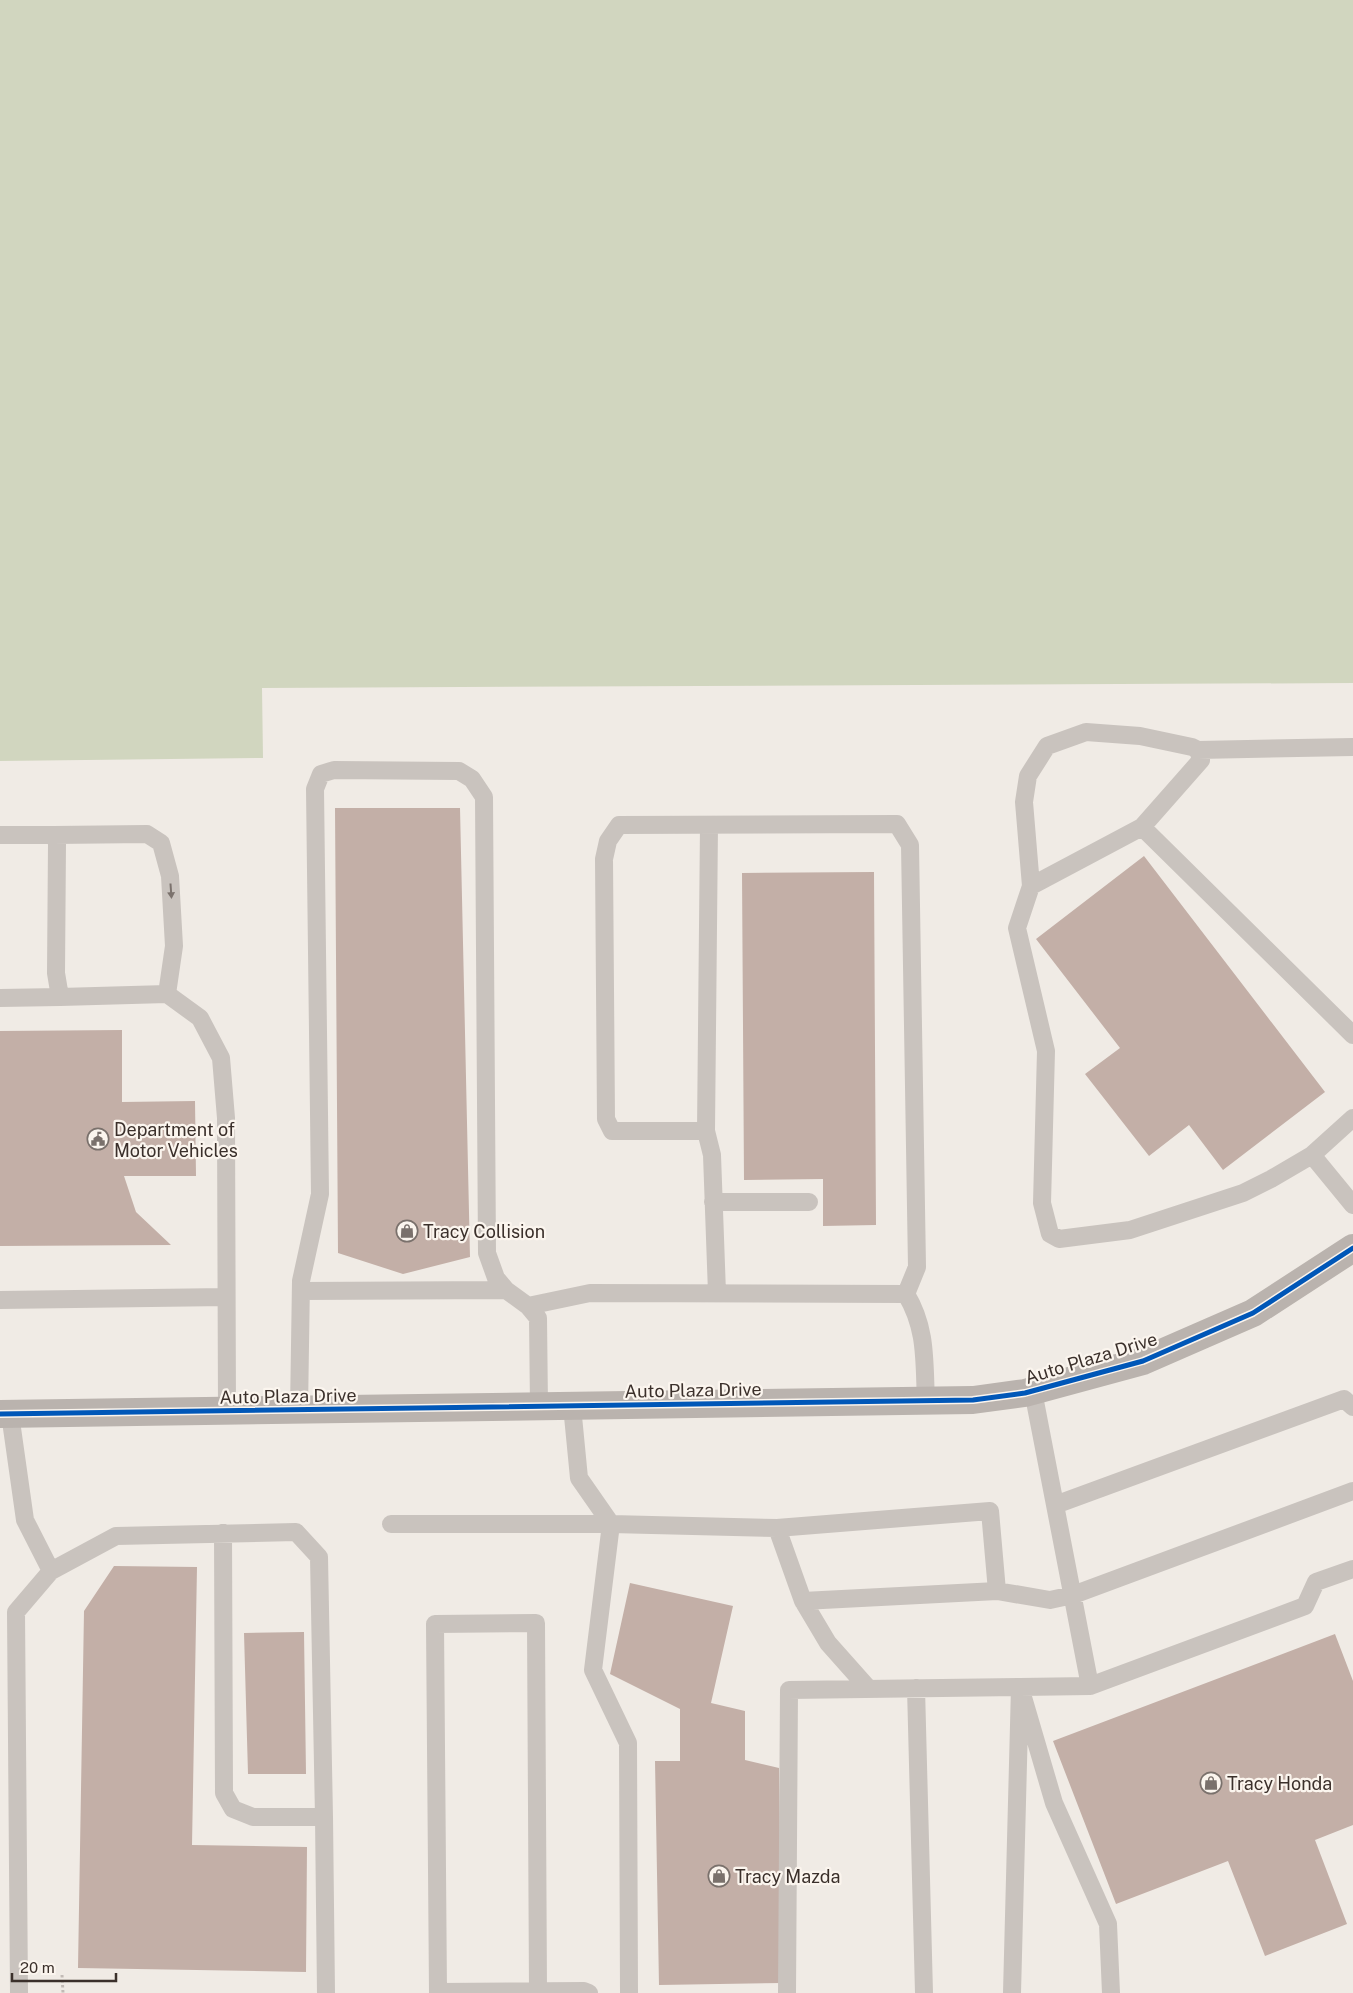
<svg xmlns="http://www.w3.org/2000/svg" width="1353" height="1993" font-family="'Public Sans',sans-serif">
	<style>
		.green { fill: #d1d6bf }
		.building { fill: #c3afa7 }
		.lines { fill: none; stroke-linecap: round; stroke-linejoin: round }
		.path { stroke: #c2bbb6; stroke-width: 3; stroke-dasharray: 2.5 2.5; stroke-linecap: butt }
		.lane { stroke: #c9c3be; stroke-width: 18 }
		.secondary { stroke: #bab3ae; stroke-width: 28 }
		.cycleway-casing { stroke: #fbf5ee; stroke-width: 8 }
		.cycleway { stroke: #0057b8; stroke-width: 5 }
		.oneway { fill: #7b726d }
		.labels { text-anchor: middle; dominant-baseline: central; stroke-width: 4.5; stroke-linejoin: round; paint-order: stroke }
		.poi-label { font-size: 18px; fill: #3b302b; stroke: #fbf5ee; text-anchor: start }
		.street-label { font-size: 18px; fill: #3b302b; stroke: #fbf5ee }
	</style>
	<rect width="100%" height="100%" fill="#f0ebe5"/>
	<path class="green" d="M0,0H1353V683L262,688L263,758L0,761Z"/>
	<path class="building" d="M335,808H460L470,1257L403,1274L338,1253Z
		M1144,856L1325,1092L1223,1170L1189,1125L1149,1156L1085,1074L1120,1048L1036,939Z
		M874,872L876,1225L823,1226V1179L744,1180L742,873Z
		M122,1030V1102L195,1101L196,1176H124L136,1212L171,1245L0,1246V1031Z
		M114,1566L197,1567L192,1845L307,1847L306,1972L78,1968L84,1611Z
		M630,1583L733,1606L711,1703L745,1711V1760L779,1768L782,1983L659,1985L655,1761H680V1709L610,1674Z
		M304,1632L306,1774H248L244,1633Z
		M1335,1634L1353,1681V1825L1315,1840L1347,1924L1265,1956L1228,1861L1116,1904L1053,1741Z"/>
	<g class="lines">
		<path class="path" d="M62,1975L63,1993"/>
		<path class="lane" d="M1198,750L1353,747
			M0,835H54L57,843L56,973L60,997L167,994L200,1018L221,1058L226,1118L227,1411
			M54,835L147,834L161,843L170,876L174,946L167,994
			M1031,886L1142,827
			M0,998L60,997
			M1353,1035L1142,827L1201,760L1198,750L1192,747L1140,736L1086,732L1047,746L1028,776L1024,802L1031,886L1017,928L1046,1051L1042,1203L1050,1234L1059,1239L1130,1230L1243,1193L1271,1179L1312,1155L1353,1118
			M706,1131L709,825
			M1312,1155L1353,1205
			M713,1202H809
			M301,1291L506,1290
			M717,1293L712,1155L706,1131H612L606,1119L604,859L608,841L619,825L897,824L910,845L917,1267L906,1294
			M0,1300L226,1297
			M528,1306L590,1293L906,1294C927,1329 924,1361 926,1401
			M1033,1391L1090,1686L1305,1606L1316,1582L1353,1569
			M572,1406L579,1478L611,1524L593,1670L628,1743L629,1993
			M299,1410L301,1281L320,1194L315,789L321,774L334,770L459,771L472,779L484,797L487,1253L496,1278L506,1290L528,1306L538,1318L539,1406
			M10,1414L25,1520L51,1571
			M1055,1505L1344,1399L1353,1407
			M391,1524H611L777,1528L990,1511L997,1591L803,1601L777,1528
			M223,1533L224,1793L233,1809L253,1817H324
			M997,1591L1050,1600L1073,1595L1353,1491
			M803,1601L828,1643L868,1688
			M916,1688L924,1993
			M538,1991L536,1623L435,1624L438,1992L584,1991L589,1993
			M19,1993L16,1612L51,1571L116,1536L296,1532L319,1557L324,1817L326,1993
			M787,1993L789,1690L1020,1687L1054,1803L1108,1924L1111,1993
			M1012,1993L1020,1687L1090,1686"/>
		<path class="secondary" d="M0,1414L973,1400L1025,1393L1143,1361L1253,1313L1353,1248"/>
		<g class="cycleway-casing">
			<path id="cycleway" d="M0,1414L973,1400L1025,1393L1143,1361L1253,1313L1353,1248"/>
		</g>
		<use href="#cycleway" class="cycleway"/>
	</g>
	<defs><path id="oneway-solid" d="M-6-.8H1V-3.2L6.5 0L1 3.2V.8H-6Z" transform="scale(1.25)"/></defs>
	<use class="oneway" href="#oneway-solid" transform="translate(171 891) rotate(86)"/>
	<defs>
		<g id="civic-ring" transform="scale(1.125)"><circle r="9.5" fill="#fbf5ee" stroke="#7a716c" stroke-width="1.5"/><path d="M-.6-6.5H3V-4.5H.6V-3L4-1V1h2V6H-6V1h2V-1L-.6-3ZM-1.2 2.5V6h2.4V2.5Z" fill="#7a716c"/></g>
		<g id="shop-ring" transform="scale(1.125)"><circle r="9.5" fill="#fbf5ee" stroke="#7a716c" stroke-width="1.5"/><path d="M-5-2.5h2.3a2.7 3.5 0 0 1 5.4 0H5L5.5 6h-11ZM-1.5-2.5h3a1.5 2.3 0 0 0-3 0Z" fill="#7a716c"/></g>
	</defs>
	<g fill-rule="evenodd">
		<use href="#civic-ring" x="98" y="1139"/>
		<use href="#shop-ring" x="407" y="1231"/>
		<use href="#shop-ring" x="1211" y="1783"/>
		<use href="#shop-ring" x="719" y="1876"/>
	</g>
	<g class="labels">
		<g class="poi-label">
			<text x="114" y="1129">Department of<tspan x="114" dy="21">Motor Vehicles</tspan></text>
			<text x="423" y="1231">Tracy Collision</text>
			<text x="1227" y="1783">Tracy Honda</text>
			<text x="735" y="1876">Tracy Mazda</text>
		</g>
		<g class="street-label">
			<text transform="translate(1091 1358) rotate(-17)">Auto Plaza Drive</text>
			<text transform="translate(693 1390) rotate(-1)">Auto Plaza Drive</text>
			<text transform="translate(288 1396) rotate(-1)">Auto Plaza Drive</text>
		</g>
	</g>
	<path d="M12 1973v8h104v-8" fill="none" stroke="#3b302b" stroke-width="2.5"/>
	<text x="20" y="1973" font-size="15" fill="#3b302b" stroke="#fbf5ee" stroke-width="4" paint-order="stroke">20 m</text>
</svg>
